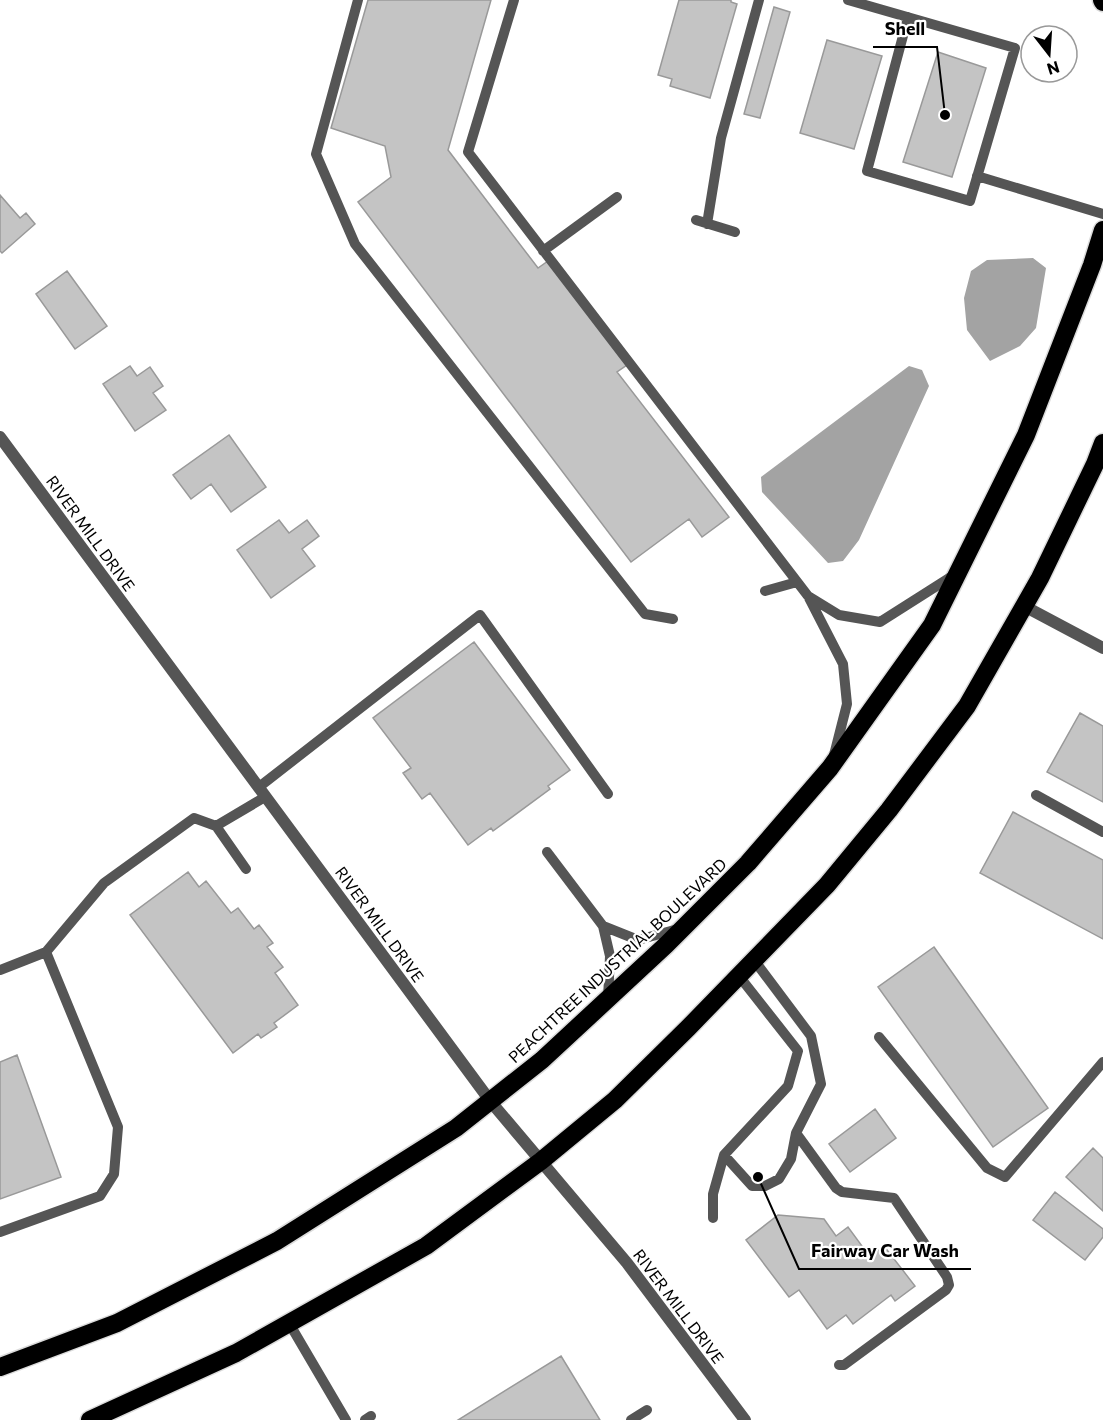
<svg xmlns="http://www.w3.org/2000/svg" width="1103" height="1420" font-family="Commissioner,sans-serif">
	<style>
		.water { fill: #a3a3a3 }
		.building { fill: #c4c4c4; stroke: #999; stroke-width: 1.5 }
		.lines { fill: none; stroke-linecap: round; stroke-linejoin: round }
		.highway-casing { stroke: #dbdbdb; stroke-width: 21 }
		.lane { stroke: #555; stroke-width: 10 }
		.street { stroke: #555; stroke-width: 12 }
		.highway { stroke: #000; stroke-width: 18 }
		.labels { text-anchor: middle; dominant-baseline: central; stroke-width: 4.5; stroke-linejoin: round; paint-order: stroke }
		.street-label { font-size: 16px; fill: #000; stroke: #fff }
		.leader { fill: none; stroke: #000; stroke-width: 2 }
		.callout-dot { fill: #000; stroke: #fff; stroke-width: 2 }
		.callout-label { font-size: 18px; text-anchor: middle; font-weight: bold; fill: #000; stroke: #fff; stroke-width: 4.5; stroke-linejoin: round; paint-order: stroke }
	</style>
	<rect width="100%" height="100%" fill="#fff"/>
	<path class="water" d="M1033,258L1046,268L1036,328L1020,346L990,361L967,330L964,298L971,271L987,260Z
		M909,366L922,370L929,386L859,540L843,561L828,563L762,492L761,477Z"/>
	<path class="building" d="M368,0H491L448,150L538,268L548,261L627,365L617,372L729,517L702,537L689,519L631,562L358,202L391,177L385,146L331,128Z
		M679,0H731V2L737,4L710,98L670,86L672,79L658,75Z
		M774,7L790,12L760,118L744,114Z
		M827,40L882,56L854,149L800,133Z
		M938,52L986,68L952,177L903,162Z
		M0,195L20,218L26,213L35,224L2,253L0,251Z
		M67,271L107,326L75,349L36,294Z
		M130,366L137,376L150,367L163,386L153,393L166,410L135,431L103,384Z
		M229,435L266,487L231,512L211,484L191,499L173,475Z
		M279,520L289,533L307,520L319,536L302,549L315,566L271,598L237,550Z
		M474,642L570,770L548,786L550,789L493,831L491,828L468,845L430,793L422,799L403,773L411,768L373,718Z
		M1080,713L1103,726V802L1047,772Z
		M1013,812L1103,860V939L980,873Z
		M188,872L199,887L206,881L231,913L238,908L254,929L259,925L273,943L267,947L283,967L275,973L298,1005L274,1023L277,1027L261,1038L258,1034L233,1053L130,915Z
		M934,947L1048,1108L993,1147L878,987Z
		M17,1055L61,1177L0,1199V1062Z
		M875,1109L896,1138L850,1172L829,1144Z
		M1093,1148L1103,1158V1211L1066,1177Z
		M1055,1192L1103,1229V1237L1085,1260L1033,1220Z
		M778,1215L824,1219L836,1236L848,1227L870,1257L884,1246L915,1286L895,1301L891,1295L853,1324L846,1315L827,1329L799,1290L789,1297L746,1240Z
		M561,1356L600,1420H458Z"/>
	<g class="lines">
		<g class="highway-casing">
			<path id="highway" d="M1102,0L1103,2
				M0,1367L117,1323L277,1241L456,1128L542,1060L666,945L748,863L830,768L932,625L1026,435L1092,265L1103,230
				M90,1420L236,1353L426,1246L541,1161L615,1100L688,1028L827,885L889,810L967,706L1040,578L1095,464L1103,443"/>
		</g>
		<path class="lane" d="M358,0L316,154L355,244L645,614L673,619
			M514,0L468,152L808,596L843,664L847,704L834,755
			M848,0L1015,48L970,201L867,171L908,17
			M977,176L1103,214
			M696,220L735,232
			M707,224L721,138L759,0
			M543,251L617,197
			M765,591L797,582
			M808,596L839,615L880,622L954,575
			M259,787L480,615L608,794
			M1036,795L1103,832
			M547,852L603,926L610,956L608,999
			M246,869L216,826L265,797
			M603,926L638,940L678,929
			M0,970L46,952
			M879,1037L987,1168L1005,1177L1103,1062
			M796,1133L836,1188L842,1192L894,1198L947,1277L949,1285L946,1290L844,1365H839
			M724,1155L752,1186H765L779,1179L791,1159L796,1133L821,1084L811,1036L754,960
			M713,1218V1194L724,1155L788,1086L798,1051L739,976
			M0,1232L100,1196L114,1174L118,1127L46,952L104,883L194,818L216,826
			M289,1323L346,1420
			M365,1420L371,1416
			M631,1420L647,1410"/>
		<path class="street" d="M0,437L491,1102L627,1263L745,1420
			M1024,606L1103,648"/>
		<use href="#highway" class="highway"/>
	</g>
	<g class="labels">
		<g class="street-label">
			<text transform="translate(91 533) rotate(54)">RIVER MILL DRIVE</text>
			<text transform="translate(380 924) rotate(54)">RIVER MILL DRIVE</text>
			<text transform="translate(617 960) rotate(-43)">PEACHTREE INDUSTRIAL BOULEVARD</text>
			<text transform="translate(679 1306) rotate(53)">RIVER MILL DRIVE</text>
		</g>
	</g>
	<path class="leader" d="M945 115L937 47H873M758 1177L799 1269H971"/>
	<g class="callout-dot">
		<circle cx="945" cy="115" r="6"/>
		<circle cx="758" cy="1177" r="6"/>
	</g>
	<g class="callout-label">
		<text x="905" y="35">Shell</text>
		<text x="885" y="1257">Fairway Car Wash</text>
	</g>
	<g transform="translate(1049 54) rotate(163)"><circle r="28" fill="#ffffff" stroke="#999999" stroke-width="1.5"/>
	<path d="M0-4.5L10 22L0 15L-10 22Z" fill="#000000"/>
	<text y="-9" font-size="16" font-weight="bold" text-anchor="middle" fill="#000000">N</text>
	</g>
</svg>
